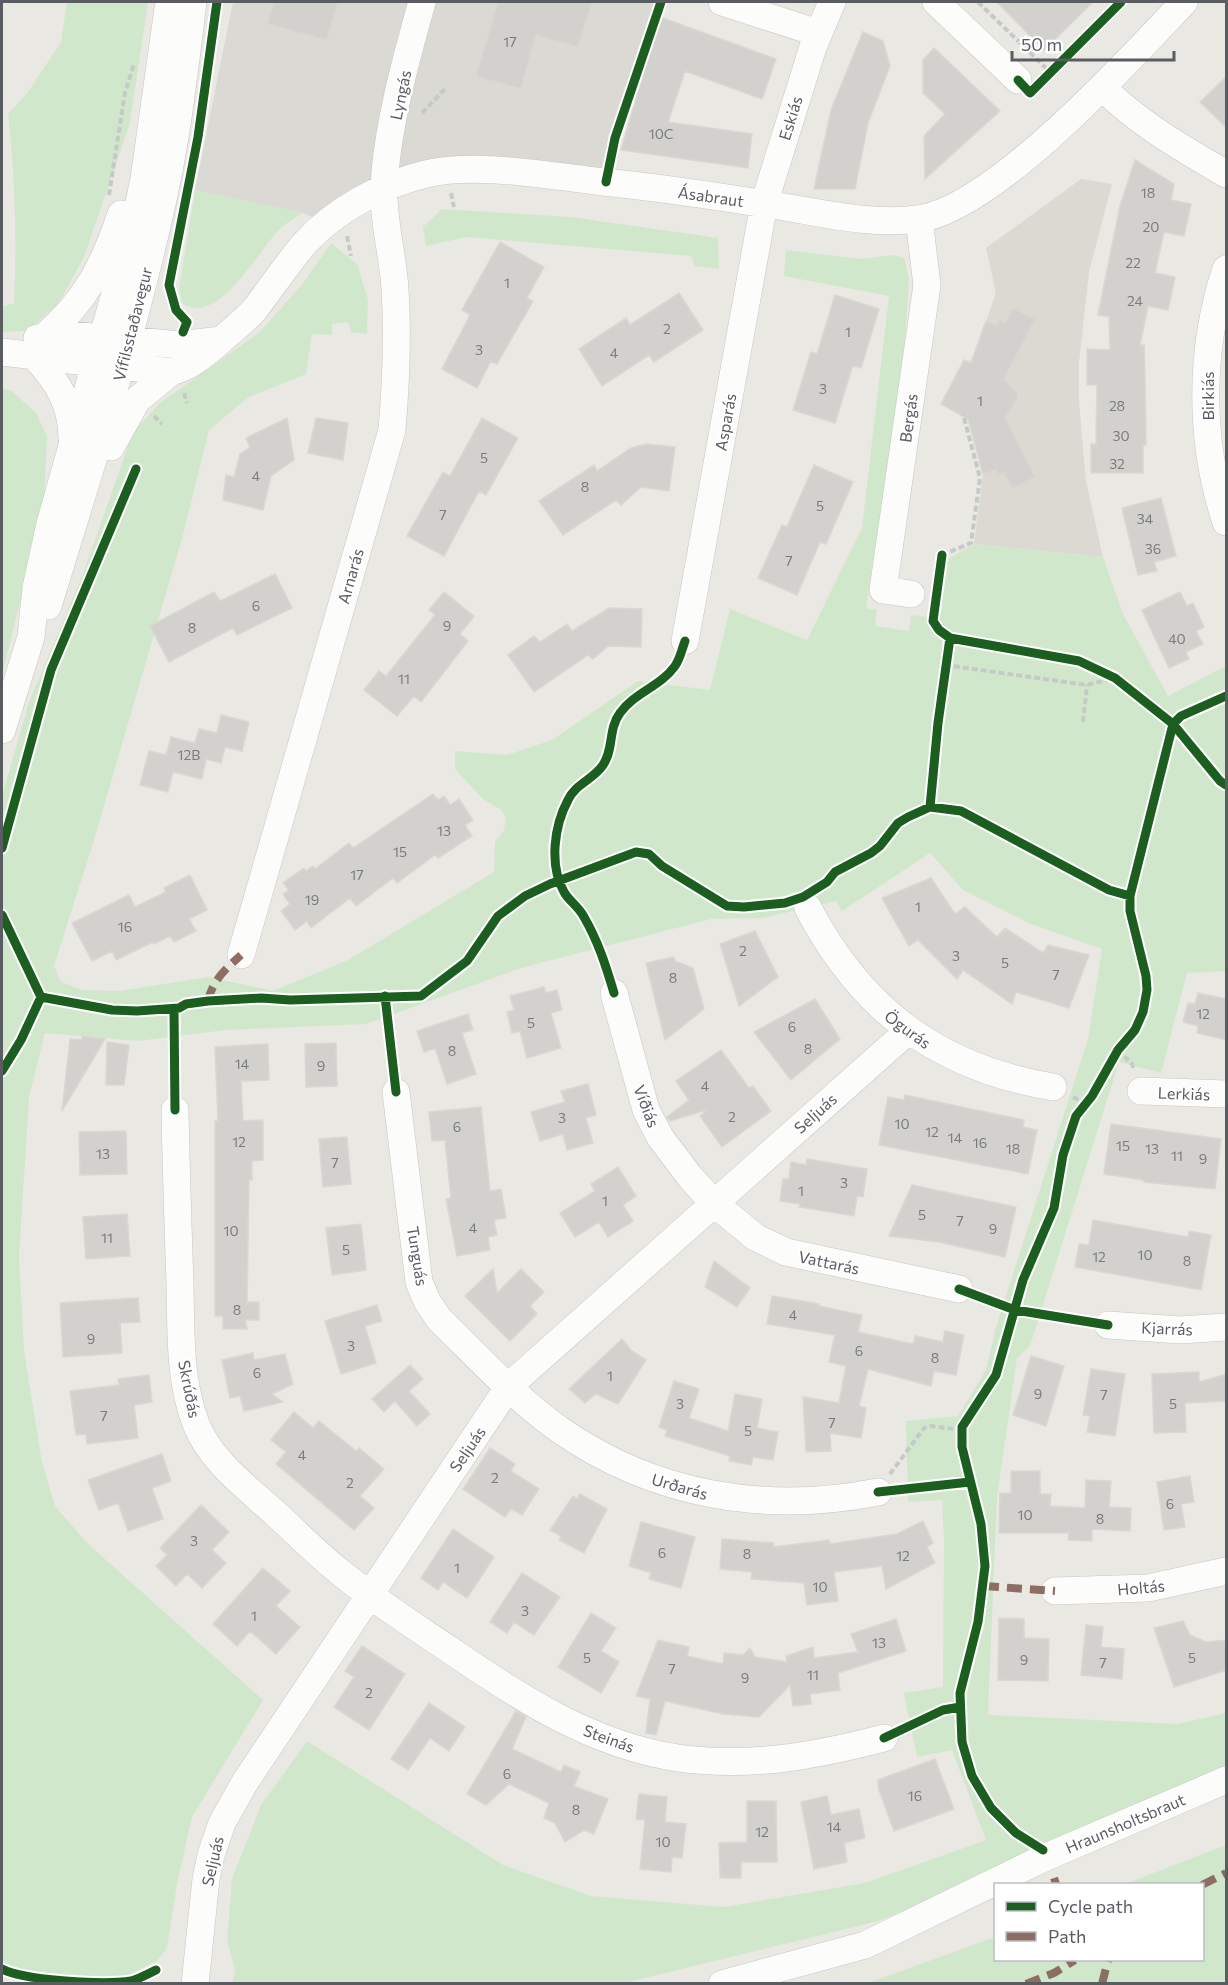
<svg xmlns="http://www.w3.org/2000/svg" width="1228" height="1985" font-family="Commissioner,sans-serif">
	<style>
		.industrial { fill: #dbd9d4 }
		.education { fill: #dcd9d2 }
		.green { fill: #d1e7cc }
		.building { fill: #d3d1ce; stroke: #dad7d2; stroke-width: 1.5 }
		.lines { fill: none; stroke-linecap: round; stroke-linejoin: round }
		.minor-casing { stroke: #c6c6c6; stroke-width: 28 }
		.path { stroke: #c4cac6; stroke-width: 4; stroke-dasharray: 6 3; stroke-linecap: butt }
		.minor { stroke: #fcfcfb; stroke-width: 27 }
		.quiet { stroke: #8d6e63; stroke-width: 8; stroke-dasharray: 15 8; stroke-linecap: butt }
		.cycleway-casing { stroke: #fff; stroke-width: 13 }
		.cycleway { stroke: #1b5e20; stroke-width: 9 }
		.labels { text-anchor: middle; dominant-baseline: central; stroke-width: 4.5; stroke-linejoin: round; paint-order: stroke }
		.number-label { font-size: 14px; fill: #797b7e }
		.street-label { font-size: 16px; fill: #595d62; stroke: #fff }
	</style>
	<rect width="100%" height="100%" fill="#eae8e3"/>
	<path class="industrial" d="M233,2H664L607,170L430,177L333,224L302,213L195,190Z"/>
	<path class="education" d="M1081,179L1112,184L1089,272L1079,363V402L1086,481L1103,557L974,544L983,474L966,412L961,409L958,414L941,404L964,360L969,363L974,355L996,293L986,248Z"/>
	<path class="green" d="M67,2H148L130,123L84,257L59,303L27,331L2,332V307L14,303C17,238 15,177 8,114L28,92L61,42Z
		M195,190L302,213C295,218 286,223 280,229C258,250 218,328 182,303L179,289Z
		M442,209L571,217L718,238L719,269L695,266L691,256L467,237L426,246L423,227Z
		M331,243L357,264L368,300L367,334L351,332L348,322L332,324V335L312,334L306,374L249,397L209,430L183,535L94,840L54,966L61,982L82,990L119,991L209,977L273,991L348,960L494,872L495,842L504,830L506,818L501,810L483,799L455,769V751L507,755L552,740L638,681L710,690L730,609L807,640L862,528L889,296L784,276L786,250L861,259L893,255L904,258L909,279L904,355L866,608L877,610L875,626L909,631L911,615L931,617L948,559L974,544L1103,557L1123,614L1168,696L1226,666V971L1187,973L1161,1073L1119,1062L1030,1346L1017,1358L997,1497L988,1715L1177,1724L1226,1713V1772L1024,1863L878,1921L625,1983H233L235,1970L227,1940L232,1879L261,1805L307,1741L503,1865L591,1896L724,1907L865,1883L986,1840L952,1750L917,1757L904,1693L943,1687L944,1540L942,1500L908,1502L906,1421L958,1416L986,1370L996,1327L1088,1039L1102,949L1031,924L963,890L930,853L842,911L836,901L763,918L711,919L521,968L366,1024L226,1030L138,1041L45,1033L29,1097L19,1256L24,1351L42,1462L55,1506L87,1543L263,1700L192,1817L177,1884L167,1948L158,1960L127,1976L89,1979L14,1968L2,1960V796L29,702L83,574L133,432L160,403L260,332L304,282Z
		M2,388L12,391L36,413L47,436L44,505L2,675Z
		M1226,1845V1983H868L995,1937L996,1960H1202V1884H1125Z"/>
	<path class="building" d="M274,2H338L327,40L267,24Z
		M498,2H592L578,47L536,35L521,89L476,76Z
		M997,2H1093L1044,50Z
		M660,17L776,59L762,99L685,71L668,122L752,134L748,168L621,150Z
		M863,32L883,41L890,66L868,123L855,189H814L831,110Z
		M934,48L1000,111L925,179L924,136L945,114L923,93V60Z
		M1227,76V128L1200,102Z
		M1135,160L1174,184L1171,200L1191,204L1184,236L1164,232L1155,273L1175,277L1168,310L1148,306L1140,345H1144L1145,377L1146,445H1143V473H1091V444H1096L1097,385H1087V349L1110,350L1109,317L1098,315L1120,206Z
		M500,242L544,267L527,298L533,301L497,364L491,361L477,388L442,369L470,315L462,310Z
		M679,293L703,330L654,362L649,355L602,386L579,349L626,318L630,325Z
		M835,295L879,309L861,368L853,365L835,423L793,410L811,352L817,354Z
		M1013,308L1035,319L1004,379L1017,392L1018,398L1005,417L1035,477L1012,489L1004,473L997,475L996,470L983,474L968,419L941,404L964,360L971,363L986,321L997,325L999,320L1005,323Z
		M287,418L294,460L271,476L263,510L223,500L226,475L234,477L240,454L250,448L246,438Z
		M316,418L348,423L343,460L308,453Z
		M482,418L518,438L486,495L479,491L444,556L407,536L443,472L450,476Z
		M646,444L675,447L669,491L641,487L621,505L616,500L563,535L539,501L594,465L597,471L631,448Z
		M814,465L853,482L826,544L820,542L797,595L758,578L782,525L787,527Z
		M1161,498L1176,556L1154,562L1157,571L1138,575L1122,508Z
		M275,574L292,608L237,635L233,628L169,662L150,626L214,592L220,601Z
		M444,592L474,616L460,634L468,641L421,702L414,696L397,716L364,690L379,671L386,676L435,615L429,610Z
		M1180,592L1187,606L1193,603L1204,627L1196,631L1203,644L1186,652L1189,659L1169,668L1142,610Z
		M609,608L642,609L641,647L608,646L593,659L588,655L534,692L508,655L534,636L540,642L567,624L572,631Z
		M221,715L249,722L242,751L225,747L221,763L206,759L202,779L173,772L168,792L140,785L149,751L166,755L171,737L195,743L199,729L217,733Z
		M433,794L438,800L444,796L450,805L459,799L473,820L465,825L472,836L438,858L435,855L397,883L393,878L356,906L350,898L311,928L307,921L295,930L281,911L290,904L283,894L289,890L283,883L304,868L306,871L313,866L315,869L349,843L353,848Z
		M190,875L207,910L189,919L196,931L174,942L170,936L154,944L153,942L116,960L112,951L92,961L72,923L129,895L135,907L166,892L164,888Z
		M931,878L955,914L965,907L997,937L1005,928L1043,953L1048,945L1089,955L1069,1008L1016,992L1012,1004L963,970L957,979L918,940L909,946L882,898Z
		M755,931L778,977L739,1006L720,944Z
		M674,957L675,961L693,968L704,1009L665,1040L646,963Z
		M544,987L546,993L557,990L562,1010L551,1013L561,1048L527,1058L520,1031L512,1033L507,1012L514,1010L510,996Z
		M1198,993L1227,999V1040L1197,1033L1198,1026L1183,1022L1188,1003L1195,1004Z
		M815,999L840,1039L791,1080L754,1032Z
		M468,1014L473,1030L462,1033L476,1074L447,1084L435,1048L424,1052L417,1031Z
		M82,1036L105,1039L62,1111L70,1039L82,1040Z
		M107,1042L129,1045L124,1085H106Z
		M336,1043L337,1086L306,1087L305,1044Z
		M268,1044L269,1080L241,1081L243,1121L263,1120V1160L252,1161V1180H249L247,1302H259V1320H245L247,1329H223V1316H215V1121H218L215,1047Z
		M721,1050L749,1088L753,1086L771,1111L722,1147L700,1116L707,1110L670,1121L667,1117L689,1100L676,1081Z
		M588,1084L596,1115L586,1118L593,1143L567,1150L563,1134L540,1141L531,1112L565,1102L561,1091Z
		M905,1095L1024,1120L1023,1127L1037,1130L1028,1174L879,1145L888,1097L904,1100Z
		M481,1107L490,1191L501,1189L506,1218L494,1220L497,1235L488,1237L490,1250L457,1256L446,1199L451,1198L445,1140L432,1141L429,1112Z
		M1111,1124L1221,1139L1215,1189L1144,1182V1180L1104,1174Z
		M126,1131L127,1174L80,1175L79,1132Z
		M347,1137L351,1184L323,1187L319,1139Z
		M807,1159L867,1169L863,1197L857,1196L854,1216L799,1207L800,1204L780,1201L783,1179H789L791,1162L806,1165Z
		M618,1167L636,1196L623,1205L633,1221L608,1237L599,1222L575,1237L560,1213L595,1191L591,1184Z
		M912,1185L1016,1207L1005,1257L939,1242L889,1236Z
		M127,1214L130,1256L86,1259L83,1217Z
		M1093,1220L1188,1237L1189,1231L1211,1235L1201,1290L1075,1267L1079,1244L1089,1245Z
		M361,1224L366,1270L332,1275L326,1228Z
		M714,1261L750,1288L737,1307L705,1287Z
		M493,1269L497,1293L521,1269L544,1292L530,1306L537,1314L510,1341L465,1296Z
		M772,1296L819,1304V1306L862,1315L858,1332L913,1344L915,1336L943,1342L945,1331L964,1335L956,1375L934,1371L931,1386L868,1369L859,1406L866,1408L861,1438L830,1433L831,1451L806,1452L803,1397L839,1403L846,1366L829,1362L835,1335L767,1324Z
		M138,1298L140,1322L120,1323L122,1353L63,1357L60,1303Z
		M377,1305L382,1321L365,1326L376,1363L341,1374L325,1321Z
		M622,1339L632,1351L646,1360L618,1404L596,1394L585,1403L569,1389Z
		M253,1353L254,1360L285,1354L293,1384L272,1394L283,1402L244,1411L240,1396L230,1398L222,1360Z
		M1031,1356L1064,1366L1046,1426L1013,1415Z
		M410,1365L423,1379L409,1391L430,1414L417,1426L395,1401L384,1412L372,1399Z
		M1091,1369L1125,1374L1115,1436L1087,1432L1090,1416L1083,1415Z
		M1199,1372V1382L1227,1374V1401L1185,1403L1186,1432L1154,1433L1152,1374Z
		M149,1375L152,1402L134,1405L138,1438L87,1444L86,1434L76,1435L70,1391L119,1385L118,1379Z
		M674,1381L699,1389L689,1418L728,1431L735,1394L762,1399L757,1428L778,1432L773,1460L753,1457L751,1465L729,1461L730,1456L665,1436L667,1430L659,1427Z
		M294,1412L313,1428L319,1421L356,1451L359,1448L384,1469L360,1496L374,1508L354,1530L276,1464L286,1452L271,1440Z
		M490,1448L515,1464L511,1471L539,1489L522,1515L511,1509L505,1517L463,1489Z
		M162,1454L171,1481L152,1488L163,1519L128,1531L118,1503L99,1510L88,1480Z
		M1011,1471H1040V1494H1051L1050,1506L1085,1508L1086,1480L1111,1481L1109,1507L1131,1508L1130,1531L1092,1529V1541L1068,1540L1069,1533H999L1000,1493H1011Z
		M1190,1476L1194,1502L1181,1504L1185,1527L1164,1530L1157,1482Z
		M580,1494L607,1509L584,1553L559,1540L561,1536L550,1530L573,1496L577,1499Z
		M201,1505L229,1532L212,1550L226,1563L202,1588L187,1574L176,1586L156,1566L167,1555L160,1548Z
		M923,1521L933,1543L927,1547L935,1563L886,1589L882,1566L834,1572L838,1601L807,1605L804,1583L751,1579L752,1572L720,1569L722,1539L774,1543L773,1547L829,1540L830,1544L897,1534Z
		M641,1522L695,1537L681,1588L649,1579L651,1573L629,1566Z
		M453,1529L494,1557L467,1598L443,1582L438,1590L421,1578Z
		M263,1568L290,1591L276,1606L300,1627L276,1654L250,1631L237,1646L213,1624Z
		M522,1573L560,1597L534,1635L514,1622L507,1633L490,1622Z
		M591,1613L616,1628L601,1651L619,1662L601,1693L558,1667Z
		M999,1618L1024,1619V1638L1049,1639L1048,1681L998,1680Z
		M896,1619L906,1651L838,1673L840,1690L810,1694L811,1704L793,1706L790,1685L759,1717L723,1714L665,1701L656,1735L646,1733L650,1699L636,1696L658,1640L689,1647L687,1656L723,1664L724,1653L743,1655L750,1648L755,1657L787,1662L786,1656L813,1647L814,1658L858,1652L851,1634Z
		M1183,1621L1190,1635L1206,1642L1227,1640V1670L1174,1687L1154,1628Z
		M1086,1625L1103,1627L1101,1647L1124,1649L1122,1679L1081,1675Z
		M362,1646L405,1674L369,1730L334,1707L354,1677L345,1671Z
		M429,1703L465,1727L449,1751L430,1738L408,1770L391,1759Z
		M516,1711L526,1717L512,1749L561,1772L564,1765L580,1772L574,1786L608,1799L594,1834L584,1830L565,1842L555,1823L544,1818L549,1803L509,1784L486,1805L467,1794Z
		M935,1759L954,1809L894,1831L878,1787V1780Z
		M639,1794L667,1797L665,1822L686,1824L682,1858L672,1857L671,1872L640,1869L645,1820L636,1819Z
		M827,1796L831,1815L859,1809L865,1838L844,1843L847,1862L814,1869L801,1802Z
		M747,1801H776L777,1862H741V1878H720L719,1843L747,1842Z"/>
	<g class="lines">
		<g class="minor-casing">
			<path id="minor" d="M722,2L818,33
				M936,2L1018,80
				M1102,87C1139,124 1182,148 1226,174
				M1226,269C1199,350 1199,441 1226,522
				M45,336C86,301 104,265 121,214
				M37,338L71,335L180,345L221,340
				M2,352L171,372C192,366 204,355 220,341C232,330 245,321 255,309C272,287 287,264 305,243C335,210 383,184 426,174C477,162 550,176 603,182C663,188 723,197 784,207C827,214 873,225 918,219C994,209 1130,59 1184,2
				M35,357C57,381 72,404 72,438
				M111,447L137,400L171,372
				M911,594L883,590L927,285L919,219
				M48,606C90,469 134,334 164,195C178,131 185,66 193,2
				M685,641L764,204L813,47L832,2
				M2,730L31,637L36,588L50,524L134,226L144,179L169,2
				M808,908C862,1011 939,1068 1053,1087
				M241,955L392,430C396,383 398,336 395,289C393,255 383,223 384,189C386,131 406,59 422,2
				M614,993L646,1110L660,1137L690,1177L714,1203L755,1237L786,1252L959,1289
				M1141,1091L1226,1094
				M396,1092L419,1282L427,1301L439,1319C478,1357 516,1399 560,1430C655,1496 766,1514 878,1492
				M175,1110C176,1168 178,1226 180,1284C181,1330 179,1380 196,1424C211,1462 248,1488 277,1515C298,1534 318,1555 340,1572C375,1601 413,1625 450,1650C520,1698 592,1745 678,1758C749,1768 815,1756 884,1738
				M1108,1325L1180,1330L1226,1327
				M1055,1591L1148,1588L1226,1571
				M195,1984L206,1879L211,1855L222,1823L245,1782L509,1386L908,1031
				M722,1984L865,1945L1046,1857L1226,1780"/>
		</g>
		<path class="path" d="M978,2L1050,72
			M422,113L445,89
			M451,193L454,207
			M109,195L125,93L134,64
			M347,236L351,256
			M184,393L187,403
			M154,416L162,424
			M942,555L971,543L980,478L963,414
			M945,665L1087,685L1115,678
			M1083,722L1087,685
			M1118,1050L1132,1064L1134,1071
			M1073,1097L1086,1104
			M890,1474L924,1428L931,1426L962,1430"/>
		<use href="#minor" class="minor"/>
		<path class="quiet" d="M208,1001C213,979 226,969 241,955
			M984,1586L1055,1591
			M1054,1878L1056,1884
			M1202,1885L1226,1873
			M1026,1984L1054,1973L1075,1960
			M1102,1984L1108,1960"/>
		<g class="cycleway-casing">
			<path id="cycleway" d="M1018,80L1030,93L1121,2
				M606,182L615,138L661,2
				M183,332L187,322L176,310L169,285L198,137L217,2
				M942,555L933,621L939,630L950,638L1079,661L1115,678L1173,724L1181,716L1226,696
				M930,807L938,723L950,638
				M2,848L51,670L136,469
				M2,915L41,997L112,1010L137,1011L179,1008L186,1004L208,1001L261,998L290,1000L421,996L467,961L498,916L525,896L550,884L636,852L649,854L662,866L727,906L744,907L785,903L803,897L827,882L835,872L871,853L880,846L898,823L908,817L930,807L961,811L1109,890L1130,896L1173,724L1220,781L1226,785
				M614,993C606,966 598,941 584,917C579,907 569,901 564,892C549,865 554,826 568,800C575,784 594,779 603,765C614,749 608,729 620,713C634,693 661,686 675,666C680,659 682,649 685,641
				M385,996L396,1092
				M174,1009L175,1110
				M2,1071L21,1040L41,997
				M959,1289L1015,1310L1108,1325
				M878,1492L970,1482
				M884,1738L943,1710L960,1707
				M1043,1850L1016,1833L991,1808L972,1776L962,1742L960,1693L978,1622L985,1566L981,1524L962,1447V1427L996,1375L1023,1280L1054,1208L1063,1155L1076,1116L1092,1096L1118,1050L1135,1030L1143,1012L1147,990L1146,976L1130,911V896
				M2,1969C25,1981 105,1985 131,1981C139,1979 148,1974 156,1970"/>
		</g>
		<use href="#cycleway" class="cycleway"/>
	</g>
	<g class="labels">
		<g class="number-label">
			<text x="510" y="41">17</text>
			<text x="661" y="133">10C</text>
			<text x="1148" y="192">18</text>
			<text x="1151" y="226">20</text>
			<text x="1133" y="262">22</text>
			<text x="507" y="282">1</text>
			<text x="1135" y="300">24</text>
			<text x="667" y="328">2</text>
			<text x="848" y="331">1</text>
			<text x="479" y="349">3</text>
			<text x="614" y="352">4</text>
			<text x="823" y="388">3</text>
			<text x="980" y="400">1</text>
			<text x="1117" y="405">28</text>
			<text x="1121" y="435">30</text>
			<text x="484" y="457">5</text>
			<text x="1117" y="463">32</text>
			<text x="256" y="475">4</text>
			<text x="585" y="486">8</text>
			<text x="820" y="505">5</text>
			<text x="443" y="514">7</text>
			<text x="1145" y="518">34</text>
			<text x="1153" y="548">36</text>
			<text x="789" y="560">7</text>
			<text x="256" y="605">6</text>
			<text x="447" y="625">9</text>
			<text x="192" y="627">8</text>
			<text x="1177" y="638">40</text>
			<text x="404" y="678">11</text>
			<text x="189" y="754">12B</text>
			<text x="444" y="830">13</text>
			<text x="400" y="851">15</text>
			<text x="357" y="874">17</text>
			<text x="312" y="899">19</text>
			<text x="918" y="906">1</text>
			<text x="125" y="926">16</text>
			<text x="743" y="950">2</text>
			<text x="956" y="955">3</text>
			<text x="1005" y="962">5</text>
			<text x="1056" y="974">7</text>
			<text x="673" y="977">8</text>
			<text x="1203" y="1013">12</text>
			<text x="531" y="1022">5</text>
			<text x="792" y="1026">6</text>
			<text x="808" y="1048">8</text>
			<text x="452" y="1050">8</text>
			<text x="242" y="1063">14</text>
			<text x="321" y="1065">9</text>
			<text x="705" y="1085">4</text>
			<text x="732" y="1116">2</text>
			<text x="562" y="1117">3</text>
			<text x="902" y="1123">10</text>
			<text x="457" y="1126">6</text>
			<text x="932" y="1131">12</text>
			<text x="955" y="1137">14</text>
			<text x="239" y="1141">12</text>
			<text x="980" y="1142">16</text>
			<text x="1123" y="1145">15</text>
			<text x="1013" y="1148">18</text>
			<text x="1152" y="1148">13</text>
			<text x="103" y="1153">13</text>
			<text x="1177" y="1155">11</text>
			<text x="1203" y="1158">9</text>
			<text x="335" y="1162">7</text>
			<text x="844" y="1182">3</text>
			<text x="801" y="1190">1</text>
			<text x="605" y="1200">1</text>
			<text x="922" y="1214">5</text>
			<text x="960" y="1220">7</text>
			<text x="473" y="1227">4</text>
			<text x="993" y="1228">9</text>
			<text x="231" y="1230">10</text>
			<text x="107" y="1237">11</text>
			<text x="346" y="1249">5</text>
			<text x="1145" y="1254">10</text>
			<text x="1099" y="1256">12</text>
			<text x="1187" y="1260">8</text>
			<text x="237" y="1309">8</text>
			<text x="793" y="1314">4</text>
			<text x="91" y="1338">9</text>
			<text x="351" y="1345">3</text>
			<text x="859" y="1350">6</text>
			<text x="935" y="1357">8</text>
			<text x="257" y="1372">6</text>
			<text x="610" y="1375">1</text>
			<text x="1038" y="1393">9</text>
			<text x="1104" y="1394">7</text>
			<text x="680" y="1403">3</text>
			<text x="1173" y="1403">5</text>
			<text x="104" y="1415">7</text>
			<text x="832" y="1422">7</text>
			<text x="748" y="1430">5</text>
			<text x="302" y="1454">4</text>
			<text x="495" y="1477">2</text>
			<text x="350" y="1482">2</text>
			<text x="1170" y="1503">6</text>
			<text x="1025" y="1514">10</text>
			<text x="1100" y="1518">8</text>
			<text x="194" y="1540">3</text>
			<text x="662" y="1552">6</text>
			<text x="747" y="1553">8</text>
			<text x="903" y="1555">12</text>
			<text x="457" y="1567">1</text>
			<text x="820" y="1586">10</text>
			<text x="525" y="1610">3</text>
			<text x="254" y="1615">1</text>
			<text x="879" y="1642">13</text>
			<text x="587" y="1657">5</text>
			<text x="1192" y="1657">5</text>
			<text x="1024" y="1659">9</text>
			<text x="1103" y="1662">7</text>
			<text x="672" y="1668">7</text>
			<text x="813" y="1674">11</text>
			<text x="745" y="1677">9</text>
			<text x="369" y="1692">2</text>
			<text x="507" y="1773">6</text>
			<text x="915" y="1795">16</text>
			<text x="576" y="1809">8</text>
			<text x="834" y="1826">14</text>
			<text x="762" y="1831">12</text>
			<text x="663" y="1841">10</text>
		</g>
		<g class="street-label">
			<text transform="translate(400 95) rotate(-78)">Lyngás</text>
			<text transform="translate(790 118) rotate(-73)">Eskiás</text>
			<text transform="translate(711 196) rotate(8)">Ásabraut</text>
			<text transform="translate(132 324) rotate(-76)">Vífilsstaðavegur</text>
			<text transform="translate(1207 396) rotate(-90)">Birkiás</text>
			<text transform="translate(908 418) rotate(-82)">Bergás</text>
			<text transform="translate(725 422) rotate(-80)">Asparás</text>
			<text transform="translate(350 576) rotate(-74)">Arnarás</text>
			<text transform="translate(908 1029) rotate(36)">Ögurás</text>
			<text transform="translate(1184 1093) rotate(2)">Lerkiás</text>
			<text transform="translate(647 1106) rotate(69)">Víðiás</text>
			<text transform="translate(815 1113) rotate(-42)">Seljuás</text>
			<text transform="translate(418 1256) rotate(81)">Tunguás</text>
			<text transform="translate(829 1262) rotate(12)">Vattarás</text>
			<text transform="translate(1167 1328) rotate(2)">Kjarrás</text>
			<text transform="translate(190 1389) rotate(79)">Skrúðás</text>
			<text transform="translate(467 1449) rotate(-56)">Seljuás</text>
			<text transform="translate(680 1486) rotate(16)">Urðarás</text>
			<text transform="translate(1141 1587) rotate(-5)">Holtás</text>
			<text transform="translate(609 1738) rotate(20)">Steinás</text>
			<text transform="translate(1125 1823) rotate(-23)">Hraunsholtsbraut</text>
			<text transform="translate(212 1861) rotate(-77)">Seljuás</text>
		</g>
	</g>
	<rect width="1228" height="1985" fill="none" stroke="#595d62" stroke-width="6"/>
	<rect x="994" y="1883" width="210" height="78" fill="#ffffff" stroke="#bdbec0" stroke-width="1.5"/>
	<rect x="1006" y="1902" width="30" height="9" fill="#1b5e20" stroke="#bdbec0" stroke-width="1.5"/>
	<text x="1048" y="1913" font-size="18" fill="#595d62">Cycle path</text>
	<rect x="1006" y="1932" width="30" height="9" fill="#8d6e63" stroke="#bdbec0" stroke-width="1.5"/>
	<text x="1048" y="1943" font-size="18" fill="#595d62">Path</text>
	<path d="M1012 51v9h162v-9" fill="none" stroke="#595d62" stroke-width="3"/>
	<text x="1021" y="51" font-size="18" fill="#595d62" stroke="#ffffff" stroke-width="4.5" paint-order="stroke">50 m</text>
</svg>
